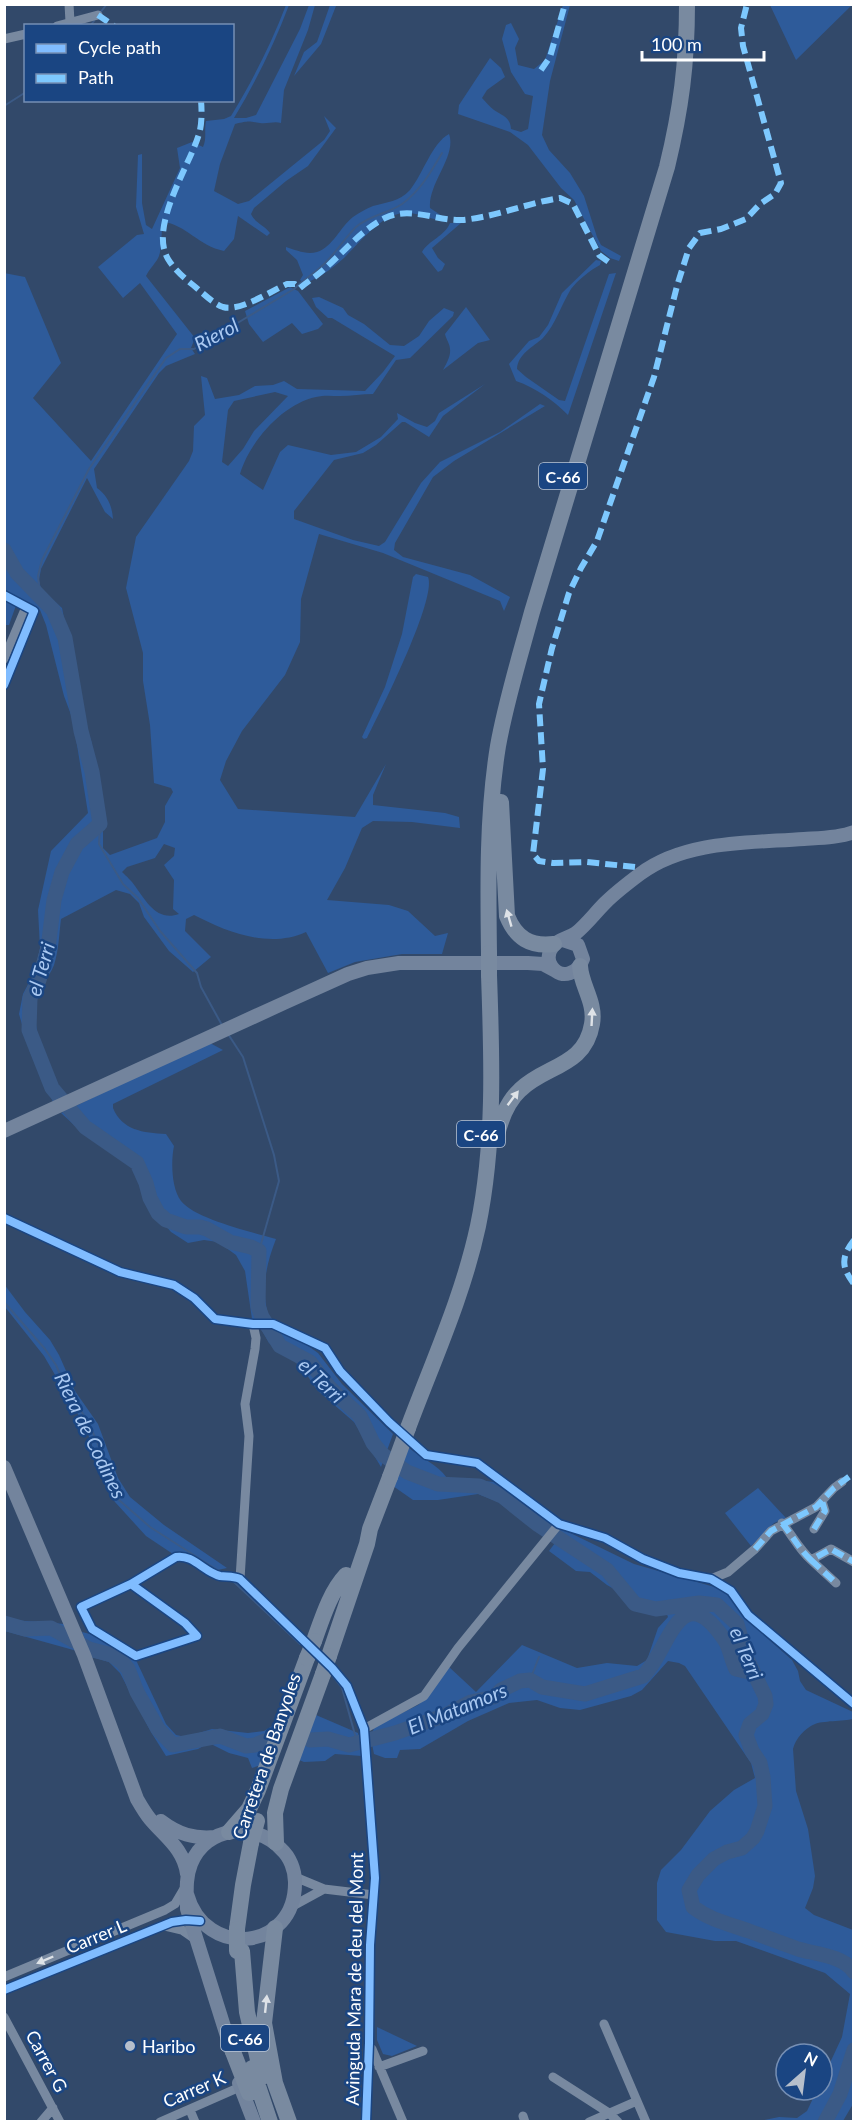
<svg xmlns="http://www.w3.org/2000/svg" width="858" height="2126" font-family="Lato,sans-serif">
	<style>
		.green { fill: #2e5b9a; fill-rule: evenodd }
		.lines { fill: none; stroke-linecap: round; stroke-linejoin: round }
		.stream { stroke: #3b5a86; stroke-width: 2 }
		.river { stroke: #3b5a86; stroke-width: 15 }
		.street { stroke: #7889a0; stroke-width: 9 }
		.secondary { stroke: #73849d; stroke-width: 14 }
		.highway { stroke: #798aa0; stroke-width: 16 }
		.highway-bridge { stroke: #798aa0; stroke-width: 16 }
		.quiet { stroke: #7dc8fe; stroke-width: 6; stroke-dasharray: 12 6; stroke-linecap: butt }
		.cycleway-casing { stroke: #1a4582; stroke-width: 11 }
		.cycleway { stroke: #80bcff; stroke-width: 8 }
		.oneway { fill: #dee2e7 }
		.oneway2 { fill: #dde2e7 }
		.poi-dot { fill: #b7bfcb; stroke: #1a4582; stroke-width: 2 }
		.labels { text-anchor: middle; dominant-baseline: central; stroke-width: 5; stroke-linejoin: round; paint-order: stroke }
		.shield { fill: #1a4582; stroke: #bac7da; stroke-width: 1.5 }
		.shield-label { font-size: 16px; font-weight: bold; fill: #fff }
		.street-label { font-size: 18px; fill: #fff; stroke: #1a4582 }
		.poi-label { font-size: 18px; fill: #fff; stroke: #1a4582; text-anchor: start }
		.water-label { font-size: 20px; font-style: italic; fill: #aac9f2; stroke: #1a4582 }
	</style>
	<rect width="100%" height="100%" fill="#32496a"/>
	<path class="green" d="M853,4L796,60L770,5V4Z
		M286,5H289C274,45 256,81 234,118H246L256,115L300,29L309,5H315L308,30L284,90L281,123C274,121 268,124 260,123C247,121 249,121 235,124L220,164L214,191L238,204L249,201L324,140L330,131L324,116L336,128L308,166L286,181L254,208L251,214C255,223 264,225 270,233L267,236L238,216L234,239L224,251C199,246 185,224 163,222C161,232 162,248 159,256C157,262 149,269 146,276L195,338L191,348L195,354L166,366L159,373L94,469L97,488C108,496 112,506 113,519L105,512L87,478L41,569L39,580L41,589L62,608L65,623L77,695L92,744V760L103,809V848L110,855L157,838L165,822V806L173,792L171,788L154,783L150,725L143,681V653L126,588L136,537L189,461L193,451L194,426L205,415L201,376L207,378L215,399L239,395L255,386L273,385L284,381L297,389L365,391L383,372L395,356L332,318H328L316,307L312,298L319,297L343,308L348,315L364,324L390,345L404,346L419,336L429,321L444,308L454,312L453,316L410,358L396,360L373,394C362,394 351,396 340,396C332,396 324,395 316,397C282,404 249,443 240,474L263,490L280,452L288,445L331,455L356,452L381,437L398,419L397,413L415,423L427,427L435,421L439,413L485,384L443,416L429,437L405,422H402L376,445L363,453L334,460L294,511V519L353,540L379,546L385,542L421,483L440,462L500,432L540,404L545,406L454,461L433,477L395,543L394,550L403,557L470,575L510,597L504,611L500,601L383,553L319,534L301,599L300,642L285,675L242,731L226,761L220,780L238,809L355,817L386,764L373,795V805L445,813L459,817L460,828L412,822L373,821L362,828L345,868L327,900L389,905L408,911L435,936L448,933L442,954H402L355,962L328,973L306,932C269,949 227,932 194,915L186,919L185,931L211,957L193,972L169,951L144,917L139,903L130,894L116,890L61,919C59,934 59,950 54,965C49,978 39,986 36,1002C31,1037 51,1069 64,1099L54,1104L30,1052L19,1014L23,994L35,971L40,948L38,910L51,851L88,813L73,720L64,696L46,625L40,610L19,597L9,625H5L4,273L25,277L61,363L33,398L91,461L177,334L140,283L123,298L98,267L137,235L144,234L136,207L138,155L142,154V203L146,225L152,229L180,168L177,148L192,142L203,147C207,138 204,131 206,121L224,119L231,116C253,80 271,44 286,5ZM275,392L288,396L254,431L243,449L228,466L222,462L228,410L234,401ZM164,844L175,848L174,856L164,865L174,880L173,909L179,914C157,922 146,901 135,886C132,881 126,876 122,872L127,867L155,858Z
		M330,5H339L336,6L321,44L294,76L304,52L317,42Z
		M563,5H570L550,81L542,135L549,150L570,173L584,196L597,237L601,245L621,256L619,261L610,258L601,251L574,200L561,188L528,145L510,132L458,114L459,105L490,58L501,68L505,77L487,90L482,98C486,102 490,107 494,110C503,116 510,117 511,129L521,132L528,129L533,96L525,94L511,72L502,39L506,25L511,23L519,39L515,48L518,65L534,69L545,60Z
		M449,134C457,156 428,183 430,208L442,216L439,220C428,218 413,211 402,213C379,217 359,243 344,258C333,268 318,279 305,283L300,280L303,275L297,260L286,250V247C296,250 306,255 317,252C333,247 340,227 353,217C359,213 365,209 373,206C387,202 399,202 410,190C423,174 432,143 449,134Z
		M450,223H461L432,248L438,258L445,264L442,270L438,272L422,252C429,240 445,236 450,223Z
		M596,260L601,261L600,265C590,270 577,281 571,289C561,305 556,324 543,338C533,347 518,354 517,369L526,377L559,400L565,401L609,274L616,273L568,415C553,400 536,388 516,381L509,364L529,341L539,337L548,325L562,293Z
		M290,287L298,291L323,324L318,329L302,334L292,323L263,342L249,324L245,311Z
		M466,307L490,340L478,343L443,370C446,364 451,356 450,349C450,344 446,339 445,334Z
		M416,574L428,577C437,599 380,712 367,738L364,739L362,737L385,687L402,634L413,577Z
		M208,1042L223,1050L113,1104V1108C122,1130 143,1133 166,1134L174,1146C171,1160 171,1188 181,1201C195,1219 252,1232 276,1239C264,1270 260,1295 272,1327L304,1343L318,1353L342,1384L393,1434L381,1467L354,1422L317,1390L303,1369L284,1352L269,1343L263,1332L252,1319L245,1271L236,1255L218,1242L204,1240L188,1243L171,1232L144,1200L137,1170L133,1166L116,1150L83,1133L61,1113Z
		M4,1284L25,1312L50,1340L59,1355L75,1391L98,1424L118,1478L130,1497L164,1525L227,1568L213,1571L173,1554L146,1536L115,1502L106,1488L86,1428L44,1356L5,1307Z
		M408,1447C421,1458 437,1464 447,1478L495,1482L554,1525L634,1564L718,1588L730,1597L758,1630L792,1660L798,1671L800,1681L806,1690L853,1712V1719C844,1721 821,1721 815,1724C805,1728 795,1739 793,1749L796,1791L808,1829L815,1876L813,1888L805,1908L814,1915L853,1930V2104L843,2121H759L779,2117L797,2118L807,2111L817,2090H822V2080L842,2037L850,1994L825,1973L736,1941H715L666,1932L657,1920V1883L661,1870L681,1850L710,1811L734,1790L755,1778L751,1763L685,1666L679,1663L668,1661L642,1690L631,1696L580,1710L560,1708L537,1700L509,1703L468,1721L420,1749L400,1750L397,1758H385L374,1754L371,1739L374,1727L418,1705L427,1697L448,1666L476,1692L522,1645L577,1668L607,1663L637,1666L647,1660L658,1628L668,1617L666,1612L634,1604L621,1593L607,1585L590,1572L576,1571L549,1551L555,1543L511,1507L478,1494L438,1500H413L393,1486Z
		M758,1488L786,1518L774,1523L751,1546L725,1513Z
		M5,1617L12,1620L65,1624L77,1651L5,1631Z
		M82,1632L90,1634L136,1660L166,1724L176,1735L186,1737L212,1729L248,1733L264,1731L277,1723L261,1765L252,1768L248,1758L229,1753L209,1743L198,1749L166,1756L151,1732L120,1673L109,1662L92,1657Z
		M316,1715L358,1733L362,1756L335,1754L325,1761L304,1762L299,1760Z
		M377,2027L417,2046L392,2056L383,2054L377,2040Z"/>
	<g class="lines">
		<path class="stream" d="M99,14L107,4
			M90,26L94,21
			M4,106L26,92
			M40,596L38,576L42,560L89,469L166,358L180,349H194L294,289C304,279 317,272 326,262C337,251 345,238 356,227C370,215 387,214 402,204C420,191 431,172 442,153
			M100,824L99,844L123,884L138,898L160,931L197,973L201,987L223,1027
			M228,1034L243,1057L274,1155L279,1181L259,1251
			M4,1302L45,1349L56,1365L66,1388L85,1417L96,1439L119,1500L150,1527L222,1573
			M593,1561V1557
			M234,1582L300,1644
			M332,1675L342,1688L357,1742
			M530,1680L539,1657"/>
		<path class="river" d="M4,550L17,573L53,610L65,638L81,731L92,772L100,824L77,844L62,872L54,900L48,948L39,980L30,998L29,1030L52,1088L85,1127L137,1163L146,1183L150,1198L158,1213L166,1220L186,1227H200L207,1229L230,1242L251,1247L259,1251L258,1306L262,1317L280,1346L310,1362L330,1388L360,1416L373,1443L382,1454L407,1472L438,1484L479,1486L502,1496L537,1524L607,1570L635,1604L656,1609L699,1603L717,1605L737,1624L747,1659L765,1696L766,1704L762,1714L750,1724L746,1735L752,1751L760,1763L763,1777L765,1806L757,1831L753,1838L742,1848L727,1852L714,1859L698,1875L689,1890L693,1907C710,1920 729,1924 749,1931C765,1937 781,1943 798,1949C815,1954 844,1956 854,1972
			M4,1623L25,1629L51,1628L89,1649L112,1655L122,1662L128,1669L137,1692L158,1729L173,1745L220,1736L246,1746L255,1745L270,1739
			M310,1740L328,1739L349,1745L395,1733L446,1715L471,1702L494,1697L501,1690L520,1681L530,1680L542,1687L585,1694L643,1676C669,1652 679,1574 724,1639C730,1647 731,1660 736,1669L753,1673
			M825,2122L840,2094L854,2050"/>
		<path class="street" d="M69,4L70,22
			M57,26L98,15
			M4,39L26,34
			M4,659L26,607
			M4,1218L120,1272L174,1285L194,1298L215,1319L253,1324H273L325,1348L340,1371L389,1422L426,1455L477,1463L559,1524L605,1538L643,1559L679,1573L711,1579L731,1591L748,1615L854,1704
			M782,1523C793,1536 798,1548 811,1560L831,1549L854,1562
			M814,1529L825,1511L822,1501
			M811,1560L836,1583
			M240,1579L249,1436L245,1404L255,1349L256,1338L253,1324
			M711,1579L728,1572L755,1549L771,1531L816,1507L834,1488L842,1482
			M131,1584L185,1623L197,1636L136,1656L92,1629L81,1607L131,1584L176,1557C193,1554 204,1572 220,1576C227,1577 233,1576 240,1579L332,1668L347,1686L364,1729L375,1878L370,1945L369,2043L366,2122
			M364,1729L424,1696L458,1648L559,1524
			M295,1877L324,1889L374,1895
			M291,1907L324,1889
			M165,1926L182,1930L195,1939
			M4,1977L165,1910L175,1904L185,1887
			M4,1990L172,1922L196,1921
			M4,2017L60,2122
			M604,2024L646,2122
			M372,2049L403,2122
			M379,2067L423,2051
			M553,2077L609,2113L618,2122
			M190,2110L195,2122
			M523,2116L525,2122
			M41,2122L53,2108
			M160,2122L240,2087
			M589,2122L637,2101"/>
		<path class="secondary" d="M563,940L578,945L583,959C579,972 562,981 552,967C547,961 548,952 553,946C558,939 569,938 576,933C587,924 595,913 605,903C615,893 628,883 640,874C685,840 750,843 804,839C820,838 838,838 854,832
			M4,1131L284,1003L348,974L367,968L399,963H528L543,964L556,971
			M4,1467L84,1655L137,1799C141,1806 145,1813 150,1819C165,1837 184,1849 187,1874
			M161,1821C178,1834 194,1839 215,1837
			M187,1894C205,1960 296,1951 295,1882C295,1870 290,1857 281,1849C255,1821 206,1826 191,1864C185,1879 187,1894 187,1909L232,2052
			M239,2083L254,2122"/>
		<path class="highway" d="M501,802L507,916C516,938 530,947 554,944
			M489,953C488,884 487,814 498,746C506,701 520,656 532,612L667,167C681,109 687,64 687,4
			M496,1139C500,1121 506,1103 520,1090C545,1065 585,1067 592,1024C596,1002 581,986 580,966
			M408,1428C433,1361 463,1296 478,1226C495,1144 492,1058 489,975
			M314,1641C322,1619 330,1592 346,1575
			M329,1656L367,1544L370,1529L390,1477
			M229,1832L249,1809L258,1790L307,1658
			M276,1843L275,1813L281,1789L323,1674
			M275,1928L264,2023L275,2083L289,2122
			M237,1929L243,1885L251,1843
			M242,1951L247,2012L262,2077
			M230,2044L249,2093
			M252,2068L270,2122"/>
		<path class="highway-bridge" d="M489,953V975
			M390,1477L408,1428
			M307,1658L314,1641
			M323,1674L329,1656
			M251,1843L257,1821
			M237,1951V1929"/>
		<path class="quiet" d="M98,15L114,26
			M541,70L550,57L565,4
			M201,100C202,112 202,127 198,137C188,168 149,227 168,259C174,269 184,278 193,285C202,292 212,303 223,307C240,312 271,291 287,284H295L300,288C307,282 315,277 322,271C342,254 361,230 385,218C410,206 436,221 462,220C496,217 527,203 560,198L573,204L599,255L610,263
			M635,867L587,862L553,863L539,861L533,854L543,769L539,704L552,648L569,593L581,568L597,541L654,377L677,286L689,248L700,233L721,229L746,219L760,204L775,194L781,183L743,46L741,28L747,4
			M854,1240C841,1257 841,1267 854,1284
			M782,1523C793,1536 798,1548 811,1560L831,1549L854,1562
			M814,1529L825,1511L822,1501
			M755,1549L771,1531L816,1507L834,1488L854,1473
			M811,1560L836,1583"/>
		<g class="cycleway-casing">
			<path id="cycleway" d="M4,595L34,611L4,685
				M4,1218L120,1272L174,1285L194,1298L215,1319L253,1324H273L325,1348L340,1371L389,1422L426,1455L477,1463L559,1524L605,1538L643,1559L679,1573L711,1579L731,1591L748,1615L854,1704
				M131,1584L185,1623L197,1636L136,1656L92,1629L81,1607L131,1584L176,1557C193,1554 204,1572 220,1576C227,1577 233,1576 240,1579L332,1668L347,1686L364,1729L375,1878L370,1945L369,2043L366,2122
				M4,1990L172,1922L186,1920L200,1921"/>
		</g>
		<use href="#cycleway" class="cycleway"/>
	</g>
	<defs><path id="oneway-solid" d="M-6-.8H1V-3.2L6.5 0L1 3.2V.8H-6Z" transform="scale(1.5)"/></defs>
	<g class="oneway">
		<use href="#oneway-solid" transform="translate(509 918) rotate(-106)"/>
		<use href="#oneway-solid" transform="translate(592 1017) rotate(-87)"/>
		<use href="#oneway-solid" transform="translate(513 1098) rotate(-53)"/>
		<use href="#oneway-solid" transform="translate(266 2004) rotate(-84)"/>
	</g>
	<use class="oneway2" href="#oneway-solid" transform="translate(45 1960) rotate(157)"/>
	<circle class="poi-dot" cx="130" cy="2046" r="6"/>
	<g class="labels">
		<g class="shield">
			<rect x="539" y="463" width="48" height="26" rx="4.5"/>
			<rect x="457" y="1121" width="48" height="26" rx="4.5"/>
			<rect x="221" y="2025" width="48" height="26" rx="4.5"/>
		</g>
		<g class="shield-label">
			<text x="563" y="476">C-66</text>
			<text x="481" y="1134">C-66</text>
			<text x="245" y="2038">C-66</text>
		</g>
		<g class="street-label">
			<text transform="translate(266 1756) rotate(-71)">Carretera de Banyoles</text>
			<text transform="translate(96 1936) rotate(-22)">Carrer L</text>
			<text transform="translate(354 1979) rotate(-89)">Avinguda Mara de deu del Mont</text>
			<text transform="translate(47 2061) rotate(62)">Carrer G</text>
			<text transform="translate(194 2089) rotate(-23)">Carrer K</text>
		</g>
		<g class="poi-label">
			<text x="142" y="2046">Haribo</text>
		</g>
		<g class="water-label">
			<text transform="translate(216 334) rotate(-28)">Rierol</text>
			<text transform="translate(40 969) rotate(-74)">el Terri</text>
			<text transform="translate(322 1380) rotate(44)">el Terri</text>
			<text transform="translate(91 1435) rotate(64)">Riera de Codines</text>
			<text transform="translate(747 1653) rotate(67)">el Terri</text>
			<text transform="translate(457 1708) rotate(-22)">El Matamors</text>
		</g>
	</g>
	<rect width="858" height="2126" fill="none" stroke="#ffffff" stroke-width="12"/>
	<rect x="24" y="24" width="210" height="78" fill="#1a4582" stroke="#768fb4" stroke-width="1.5"/>
	<rect x="36" y="44" width="30" height="9" fill="#80bcff" stroke="#768fb4" stroke-width="1.5"/>
	<text x="78" y="54" font-size="18" fill="#ffffff">Cycle path</text>
	<rect x="36" y="74" width="30" height="9" fill="#7dc8fe" stroke="#768fb4" stroke-width="1.5"/>
	<text x="78" y="84" font-size="18" fill="#ffffff">Path</text>
	<g transform="translate(804 2072) rotate(28)"><circle r="28" fill="#1a4582" stroke="#768fb4" stroke-width="1.5"/>
	<path d="M0-4.5L10 22L0 15L-10 22Z" fill="#b7bfcb"/>
	<text y="-9" font-size="16" font-weight="bold" text-anchor="middle" fill="#ffffff">N</text>
	</g>
	<path d="M642 51v9h122v-9" fill="none" stroke="#ffffff" stroke-width="3"/>
	<text x="651" y="51" font-size="18" fill="#ffffff" stroke="#1a4582" stroke-width="4.5" paint-order="stroke">100 m</text>
</svg>
